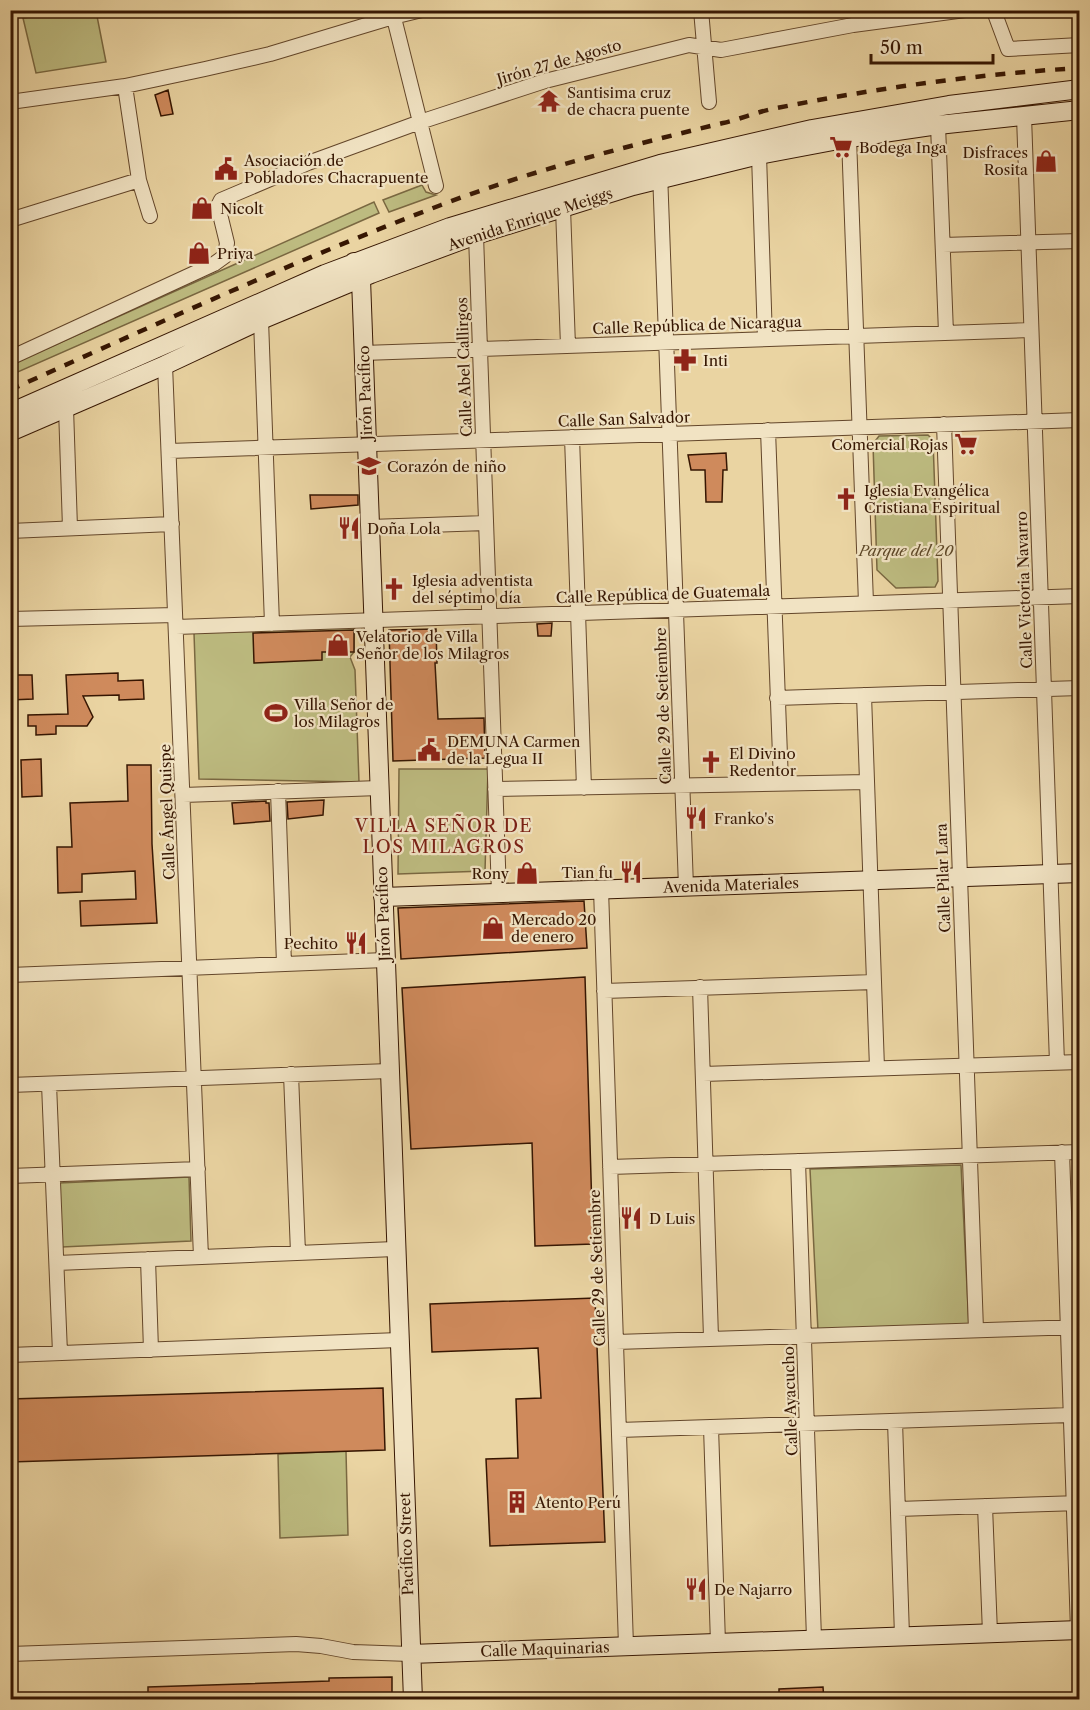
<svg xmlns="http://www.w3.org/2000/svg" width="1090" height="1710" font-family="'Libre Caslon Text',serif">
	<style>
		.green { fill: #bdbb80; stroke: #7a6841; stroke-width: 1.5 }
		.building { fill: #cf8a5c; stroke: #361602; stroke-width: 1.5 }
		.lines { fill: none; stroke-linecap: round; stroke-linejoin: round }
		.street-casing { stroke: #63462a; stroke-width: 16 }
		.secondary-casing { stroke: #361602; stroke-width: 20 }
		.street { stroke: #f1e3c3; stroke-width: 14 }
		.secondary { stroke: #f1e3c3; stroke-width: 18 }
		.rail { stroke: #361602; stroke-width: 4.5; stroke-dasharray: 10 10; stroke-linecap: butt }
		.labels { text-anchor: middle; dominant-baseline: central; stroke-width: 4.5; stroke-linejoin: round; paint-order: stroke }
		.street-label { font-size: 15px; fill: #361602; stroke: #f1e3c3 }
		.poi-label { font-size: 15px; fill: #361602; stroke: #f1e3c3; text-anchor: start }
		.park-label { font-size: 15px; font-style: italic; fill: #5e4828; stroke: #f1e3c3 }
		.quarter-label { font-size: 18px; letter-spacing: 1.5px; fill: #7a1f14; stroke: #f1e3c3 }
	</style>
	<rect width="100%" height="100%" fill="#ead4a2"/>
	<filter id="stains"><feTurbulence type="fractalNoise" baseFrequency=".00333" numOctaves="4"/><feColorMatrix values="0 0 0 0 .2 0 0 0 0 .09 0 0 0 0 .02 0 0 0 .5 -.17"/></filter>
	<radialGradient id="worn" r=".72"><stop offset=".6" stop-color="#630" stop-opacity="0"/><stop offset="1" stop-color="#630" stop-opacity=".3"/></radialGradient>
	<path class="green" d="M78,10L96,11L106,62L36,73L23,18Z
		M422,185L426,192L436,195L389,212L383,200Z
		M374,202L379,213L11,375L10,365Z
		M928,435L933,440L938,581L935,587L896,588L877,570L873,444L879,436Z
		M322,627H354V652L350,657L355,670L359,782L199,779L194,633Z
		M11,749H15L16,831H11Z
		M399,769H488L485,871L398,874Z
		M961,1165L969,1328L818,1331L810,1169Z
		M189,1177L191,1241L62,1247L59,1183Z
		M346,1451L348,1535L280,1538L278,1454Z"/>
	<path class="building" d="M168,90L173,114L161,116L155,95Z
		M726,453L727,470H723L722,502H706L705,470H691L688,455Z
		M310,495H358V505L311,509Z
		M552,623L551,636H538L537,624Z
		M436,629L437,663H435L438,719L484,718L485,758L393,761L389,630Z
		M354,630V652H322V660L254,663L253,633Z
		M118,673V681L143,680L144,699L119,700V695L83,696L93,717L87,726H56V734L36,735V726H28V715L68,714L66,675Z
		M10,675H32L33,699L10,700Z
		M41,759L42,796L22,797L21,760Z
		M127,765H151L152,844L157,923L81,926L80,901L136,899L135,871L82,874V892L58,893L57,847H72L70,803L128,801Z
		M324,800L323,815L288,819L287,802Z
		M266,801V803H269L270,821L234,824L232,803Z
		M584,901L587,948L401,959L398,908Z
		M585,977L593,1244L535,1246L532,1143L411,1149L402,988Z
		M595,1298L605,1542L490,1546L486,1459L518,1458L516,1399L541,1398L538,1348L432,1352L430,1304Z
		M383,1388L385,1450L10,1462V1399Z
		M392,1677V1700H148V1687L329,1681V1678Z
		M823,1687L824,1700H779V1689Z"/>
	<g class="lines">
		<g class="street-casing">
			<path id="street" d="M392,10L436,186
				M701,10L709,102
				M992,10L995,14L1008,49L1080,45
				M125,86L139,180L150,216
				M10,102L125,86L205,69L270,54L393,17L422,10
				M1024,116L1057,1063
				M938,125L946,333
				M849,138L866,603
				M759,155L765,339
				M660,172L686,887
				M563,208L568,346
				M10,220L139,180
				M476,235L499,893
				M943,245L1080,241
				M261,320L272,624
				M363,353L1031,330
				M10,358L214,264L225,256L227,243L218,206L221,200L308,163L420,122L545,81L689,45L721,50L853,25L965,10
				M165,365L201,1257
				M66,408L70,528
				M944,424L976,1330
				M768,430L781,783
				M572,437L584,788
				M169,451L1080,420
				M370,527L486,523
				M10,531L172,524
				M10,619L175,615
				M176,627L1080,596
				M864,695L877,1068
				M777,698L1080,688
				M495,789L867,782
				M278,791L284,964
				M183,795L379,788
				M601,889L626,1646
				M10,975L385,960
				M700,987L711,1338
				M604,991L874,982
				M291,1074L298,1253
				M703,1074L1080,1062
				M49,1084L60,1353
				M10,1085L389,1071
				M1062,1152L1078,1630
				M798,1161L814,1639
				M610,1167L1080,1152
				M10,1176L198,1169
				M148,1259L151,1350
				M57,1263L395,1249
				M616,1342L1080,1327
				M10,1355L399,1340
				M895,1421L902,1636
				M711,1427L718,1643
				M619,1430L1071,1415
				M985,1506L990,1633
				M898,1509L1080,1503
				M10,1654L296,1644L321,1646L353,1652L410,1654"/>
		</g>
		<g class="secondary-casing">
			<path id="secondary" d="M354,262L361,279L413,1700
				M10,413L325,274L450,227L660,164L812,129L949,105L1080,89
				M10,432L165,365L261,320L371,274L476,235L633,186L759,155L849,138L938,125L1080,110
				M383,897L1080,873
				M410,1654L1080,1630"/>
		</g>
		<use href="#street" class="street"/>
		<use href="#secondary" class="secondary"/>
		<path class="rail" d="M10,390C152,326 296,260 441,205C533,170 628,146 723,123C741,119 759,111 777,108C877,88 978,74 1080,68"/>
	</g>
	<defs>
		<g id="temple-bare" transform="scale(1.8)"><path d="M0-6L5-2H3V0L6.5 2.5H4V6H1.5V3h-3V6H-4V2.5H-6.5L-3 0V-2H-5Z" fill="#8f2418" stroke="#f1e3c3" stroke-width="2.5" paint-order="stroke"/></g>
		<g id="supermarket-bare" transform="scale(1.8)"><path d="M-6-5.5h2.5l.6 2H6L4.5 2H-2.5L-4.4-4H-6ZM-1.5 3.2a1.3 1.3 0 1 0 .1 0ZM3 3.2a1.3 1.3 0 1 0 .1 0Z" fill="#8f2418" stroke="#f1e3c3" stroke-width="2.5" paint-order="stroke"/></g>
		<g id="shop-bare" transform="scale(1.8)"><path d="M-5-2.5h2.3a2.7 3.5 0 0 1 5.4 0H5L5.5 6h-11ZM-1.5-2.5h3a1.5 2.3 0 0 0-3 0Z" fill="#8f2418" stroke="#f1e3c3" stroke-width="2.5" paint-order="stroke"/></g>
		<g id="civic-bare" transform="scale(1.8)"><path d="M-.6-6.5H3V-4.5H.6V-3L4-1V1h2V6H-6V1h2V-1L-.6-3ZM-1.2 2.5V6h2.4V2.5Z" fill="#8f2418" stroke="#f1e3c3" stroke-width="2.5" paint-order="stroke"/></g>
		<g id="pharmacy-bare" transform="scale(1.8)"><path d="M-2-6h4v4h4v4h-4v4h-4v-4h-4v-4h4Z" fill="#8f2418" stroke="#f1e3c3" stroke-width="2.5" paint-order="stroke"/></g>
		<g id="school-bare" transform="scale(1.8)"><path d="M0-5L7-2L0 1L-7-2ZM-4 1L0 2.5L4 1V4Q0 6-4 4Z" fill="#8f2418" stroke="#f1e3c3" stroke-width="2.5" paint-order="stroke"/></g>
		<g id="church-bare" transform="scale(1.8)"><path d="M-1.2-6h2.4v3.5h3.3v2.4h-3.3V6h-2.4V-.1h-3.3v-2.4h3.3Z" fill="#8f2418" stroke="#f1e3c3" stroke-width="2.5" paint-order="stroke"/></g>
		<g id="restaurant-bare" transform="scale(1.8)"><path d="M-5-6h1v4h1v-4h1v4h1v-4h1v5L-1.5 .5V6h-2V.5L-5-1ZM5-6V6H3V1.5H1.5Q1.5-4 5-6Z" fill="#8f2418" stroke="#f1e3c3" stroke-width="2.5" paint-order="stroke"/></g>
		<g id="stadium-bare" transform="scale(1.8)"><path d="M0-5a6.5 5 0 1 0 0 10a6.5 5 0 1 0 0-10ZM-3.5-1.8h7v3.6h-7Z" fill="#8f2418" stroke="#f1e3c3" stroke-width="2.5" paint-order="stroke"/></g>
		<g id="building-bare" transform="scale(1.8)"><path d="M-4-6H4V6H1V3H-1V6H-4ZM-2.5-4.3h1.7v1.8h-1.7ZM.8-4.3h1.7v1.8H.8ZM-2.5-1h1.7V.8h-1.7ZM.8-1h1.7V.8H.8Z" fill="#8f2418" stroke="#f1e3c3" stroke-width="2.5" paint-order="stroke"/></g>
	</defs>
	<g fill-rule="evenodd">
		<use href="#temple-bare" x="549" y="101"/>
		<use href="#supermarket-bare" x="841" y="147"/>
		<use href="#shop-bare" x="1046" y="161"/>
		<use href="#civic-bare" x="226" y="169"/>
		<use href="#shop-bare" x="202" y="208"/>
		<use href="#shop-bare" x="199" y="253"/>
		<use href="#pharmacy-bare" x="685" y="360"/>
		<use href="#supermarket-bare" x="966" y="444"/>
		<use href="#school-bare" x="369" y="466"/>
		<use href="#church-bare" x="846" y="499"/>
		<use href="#restaurant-bare" x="349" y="528"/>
		<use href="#church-bare" x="394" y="589"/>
		<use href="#shop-bare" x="338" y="645"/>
		<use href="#stadium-bare" x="276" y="713"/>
		<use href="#civic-bare" x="429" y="750"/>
		<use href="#church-bare" x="711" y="762"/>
		<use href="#restaurant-bare" x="696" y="818"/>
		<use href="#restaurant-bare" x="631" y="872"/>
		<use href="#shop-bare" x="527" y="873"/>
		<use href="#shop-bare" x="493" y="928"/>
		<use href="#restaurant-bare" x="356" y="943"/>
		<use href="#restaurant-bare" x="631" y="1218"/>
		<use href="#building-bare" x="517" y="1502"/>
		<use href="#restaurant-bare" x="696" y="1589"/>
	</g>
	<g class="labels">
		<g class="street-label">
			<text transform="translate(559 62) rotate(-16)">Jirón 27 de Agosto</text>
			<text transform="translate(530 219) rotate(-18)">Avenida Enrique Meiggs</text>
			<text transform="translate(697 325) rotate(-2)">Calle República de Nicaragua</text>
			<text transform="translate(464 367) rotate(-92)">Calle Abel Callirgos</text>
			<text transform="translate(365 393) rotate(-92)">Jirón Pacífico</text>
			<text transform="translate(624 419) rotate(-2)">Calle San Salvador</text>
			<text transform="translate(1024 590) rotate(-92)">Calle Victoria Navarro</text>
			<text transform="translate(663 594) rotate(-2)">Calle República de Guatemala</text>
			<text transform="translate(663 706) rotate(-92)">Calle 29 de Setiembre</text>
			<text transform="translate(167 812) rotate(-92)">Calle Ángel Quispe</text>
			<text transform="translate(943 878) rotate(-92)">Calle Pilar Lara</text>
			<text transform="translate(731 885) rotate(-2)">Avenida Materiales</text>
			<text transform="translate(383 914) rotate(-92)">Jirón Pacífico</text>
			<text transform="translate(597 1268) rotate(-92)">Calle 29 de Setiembre</text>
			<text transform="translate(790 1401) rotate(-92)">Calle Ayacucho</text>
			<text transform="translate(406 1544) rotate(-92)">Pacífico Street</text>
			<text transform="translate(545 1649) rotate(-2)">Calle Maquinarias</text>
		</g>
		<g class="poi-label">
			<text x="567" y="92">Santisima cruz<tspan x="567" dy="17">de chacra puente</tspan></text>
			<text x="859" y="147">Bodega Inga</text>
			<text x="1028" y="152" text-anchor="end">Disfraces<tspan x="1028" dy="17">Rosita</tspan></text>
			<text x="244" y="160">Asociación de<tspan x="244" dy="17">Pobladores Chacrapuente</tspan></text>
			<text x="220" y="208">Nicolt</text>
			<text x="217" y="253">Priya</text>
			<text x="703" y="360">Inti</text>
			<text x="948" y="444" text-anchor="end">Comercial Rojas</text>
			<text x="387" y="466">Corazón de niño</text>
			<text x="864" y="490">Iglesia Evangélica<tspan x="864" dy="17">Cristiana Espiritual</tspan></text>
			<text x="367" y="528">Doña Lola</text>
			<text x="412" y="580">Iglesia adventista<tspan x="412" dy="17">del séptimo día</tspan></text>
			<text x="356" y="636">Velatorio de Villa<tspan x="356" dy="17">Señor de los Milagros</tspan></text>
			<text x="294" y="704">Villa Señor de<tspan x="294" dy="17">los Milagros</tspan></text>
			<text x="447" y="741">DEMUNA Carmen<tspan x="447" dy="17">de la Legua II</tspan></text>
			<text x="729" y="753">El Divino<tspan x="729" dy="17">Redentor</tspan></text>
			<text x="714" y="818">Franko's</text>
			<text x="613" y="872" text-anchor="end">Tian fu</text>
			<text x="509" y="873" text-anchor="end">Rony</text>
			<text x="511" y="919">Mercado 20<tspan x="511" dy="17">de enero</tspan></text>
			<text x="338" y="943" text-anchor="end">Pechito</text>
			<text x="649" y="1218">D Luis</text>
			<text x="535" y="1502">Atento Perú</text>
			<text x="714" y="1589">De Najarro</text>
		</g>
		<g class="park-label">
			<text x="906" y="550">Parque del 20</text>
		</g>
		<g class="quarter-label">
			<text x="444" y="826">VILLA SEÑOR DE<tspan x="444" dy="21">LOS MILAGROS</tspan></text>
		</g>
	</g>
	<rect width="1090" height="1710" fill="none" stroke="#ead4a2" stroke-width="36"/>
	<rect x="12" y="12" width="1066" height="1686" fill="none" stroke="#361602" stroke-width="3"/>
	<rect x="18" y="18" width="1054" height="1674" fill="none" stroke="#361602" stroke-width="1.5"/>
	<path d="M871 54v9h122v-9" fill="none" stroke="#361602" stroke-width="3"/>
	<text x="880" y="54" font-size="18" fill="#361602" stroke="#f1e3c3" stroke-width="4.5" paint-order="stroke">50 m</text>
	<rect width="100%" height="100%" filter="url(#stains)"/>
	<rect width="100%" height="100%" fill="url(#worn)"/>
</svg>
